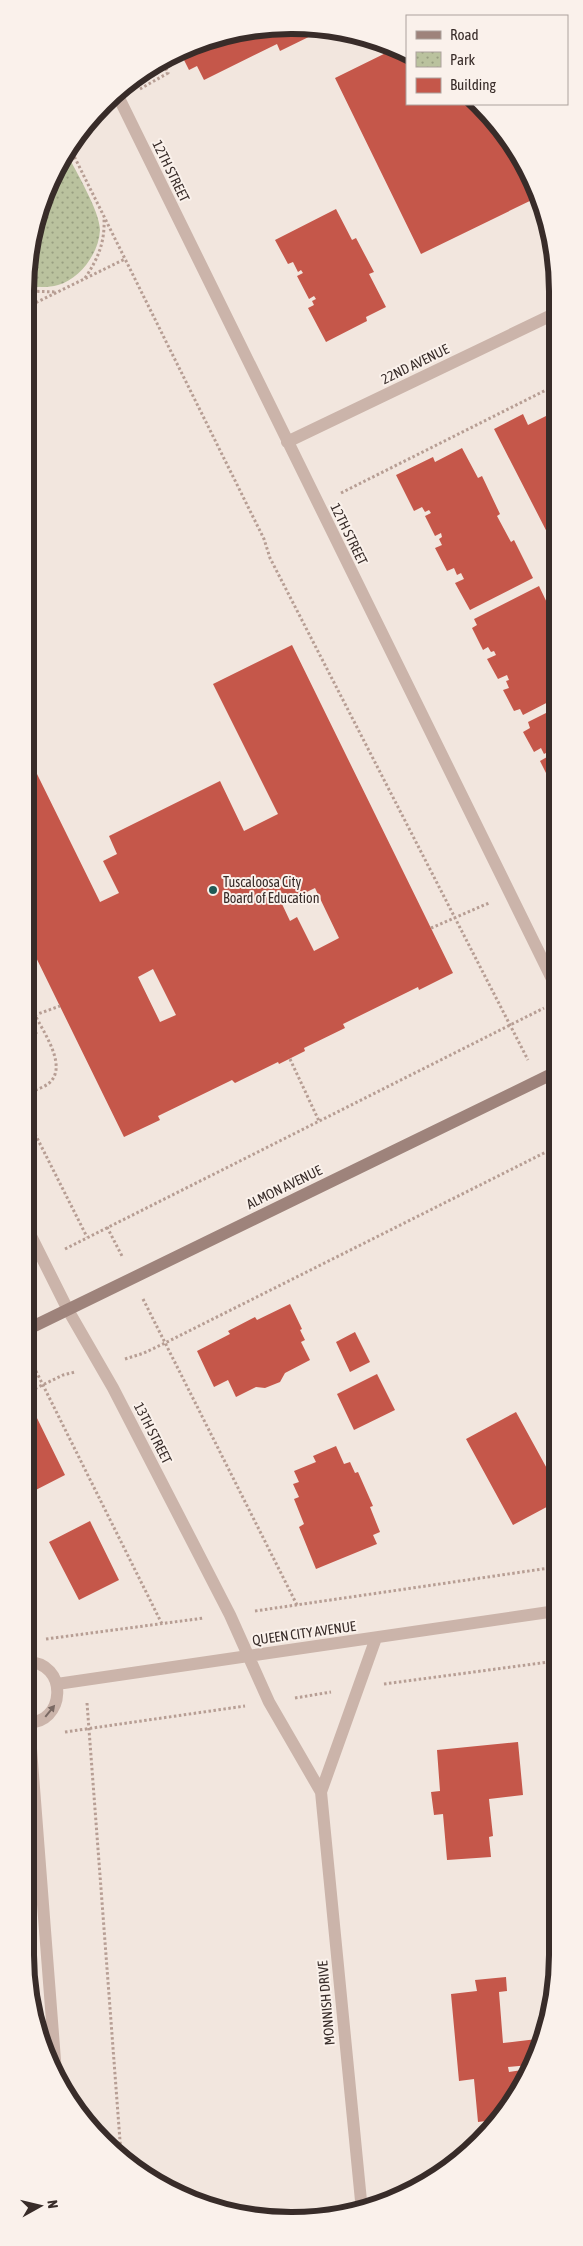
<svg xmlns="http://www.w3.org/2000/svg" width="583" height="2246" font-family="'Asap Condensed',sans-serif">
	<style>
		.park { fill: url(#park-dots) }
		.building { fill: #c5574a; fill-rule: evenodd }
		.lines { fill: none; stroke-linecap: round; stroke-linejoin: round }
		.path { stroke: #b79e94; stroke-width: 3; stroke-dasharray: 2.5 2.5; stroke-linecap: butt }
		.street { stroke: #cbb4aa; stroke-width: 12 }
		.secondary { stroke: #9e837b; stroke-width: 12 }
		.oneway { fill: #7a6963 }
		.poi-dot { fill: #1f5a56; stroke: #faf1eb; stroke-width: 2 }
		.labels { text-anchor: middle; dominant-baseline: central; stroke-width: 4; stroke-linejoin: round; paint-order: stroke }
		.street-label { font-size: 14px; fill: #382c29; stroke: #faf1eb }
		.poi-label { font-size: 14px; fill: #382c29; stroke: #faf1eb; text-anchor: start }
		.rim { fill: none; stroke: #382c29; stroke-width: 6 }
	</style>
	<defs>
		<pattern id="park-dots" width="8" height="8" patternUnits="userSpaceOnUse" patternTransform="scale(1.25)"><rect width="8" height="8" fill="#bac29e"/><path d="M2 2h.1M6 6h.1" fill="none" stroke="#989e81" stroke-width="1.8" stroke-linecap="round"/></pattern>
	</defs>
	<rect width="100%" height="100%" fill="#f2e6de"/>
	<path class="park" d="M66,152C75,170 100,211 100,230C99,253 80,279 58,285C48,288 37,287 27,286V256L61,158Z"/>
	<path class="building" d="M327,28L280,51L277,44L204,80L197,66L189,70L181,54L223,34Z
		M396,48L407,52V104H480L519,158L538,197L421,254L335,78Z
		M336,209L352,240L356,238L374,272L369,274L386,307L366,317L367,321L326,342L308,308L314,305L312,301L316,299L314,296L309,299L297,276L303,273L301,270L298,272L293,262L288,264L275,240Z
		M552,413L556,419V535L550,538L494,429L523,414L528,425Z
		M462,448L478,478L482,476L500,514L497,516L511,542L514,540L533,578L470,610L455,583L464,579L461,573L457,575L454,568L447,571L435,548L442,545L439,539L442,537L441,533L435,536L425,516L431,513L429,510L425,512L422,507L414,511L396,475L433,457L435,462Z
		M539,586L549,607L556,604V698L523,715L520,709L514,711L503,690L509,688L506,681L509,680L507,675L498,679L487,659L496,655L494,651L491,652L488,647L483,650L472,628L477,625L474,619Z
		M292,645L453,973L419,990L418,987L343,1024L345,1028L304,1048L305,1051L279,1064L278,1062L235,1083L232,1080L158,1116L160,1120L124,1137L26,937L27,779L37,774L100,902L119,893L103,861L117,854L109,836L220,781L244,831L278,814L213,684ZM315,888L339,938L314,951L297,917L290,921L282,904ZM153,969L176,1015L160,1022L138,977Z
		M556,708V781L551,783L540,761L547,757L546,753L544,754L541,748L534,752L523,732L530,728L528,722Z
		M290,1304L302,1329L300,1330L305,1340L301,1342L310,1360L285,1373L280,1382L265,1388L256,1387L236,1397L228,1380L214,1387L197,1351L230,1334L228,1331L255,1317L257,1320Z
		M355,1332L370,1362L350,1372L336,1342Z
		M377,1374L395,1410L354,1430L337,1394Z
		M516,1412L556,1485V1502L513,1525L466,1439Z
		M35,1414L65,1475L26,1495V1419Z
		M336,1446L344,1464L350,1462L355,1473L358,1472L373,1506L370,1507L380,1532L373,1535L377,1544L316,1569L299,1527L304,1524L294,1499L299,1497L293,1484L299,1482L294,1471L316,1462L313,1456Z
		M556,1451V1463L551,1453Z
		M90,1521L119,1580L79,1600L49,1542Z
		M518,1742L523,1795L489,1799L493,1836L489,1837L491,1857L447,1860L443,1814L434,1815L431,1792L440,1791L437,1750Z
		M506,1977L507,1991L499,1992L503,2043L537,2039L538,2043L530,2065L508,2067L509,2072L522,2070V2087L494,2120L478,2122L474,2079L459,2081L451,1994L477,1991L475,1980Z"/>
	<g class="lines">
		<path class="path" d="M140,89L168,73L163,63
			M70,148L264,539L270,558L528,1060
			M85,278C98,259 105,242 104,219
			M27,291L56,292
			M27,307L125,259
			M341,493L556,385
			M431,928L489,903
			M26,1038L36,1033L28,1018L35,1015
			M290,1059L319,1121
			M26,1094C33,1091 42,1088 48,1084C69,1068 44,1033 35,1015L60,1006
			M26,1116L87,1237
			M107,1227L122,1256
			M65,1249L544,1008
			M143,1299L297,1605
			M27,1353L162,1624
			M125,1359L144,1353L165,1343L556,1147
			M26,1393L63,1375L75,1372
			M255,1611L556,1567
			M46,1639L204,1618
			M384,1684L556,1661
			M295,1698L331,1692
			M87,1703L121,2154
			M65,1732L245,1706"/>
		<path class="street" d="M117,94L556,987
			M287,442L556,313
			M26,1226L68,1310L113,1388L230,1615L269,1702L321,1792
			M57,1684L556,1611
			M25,1722C66,1727 70,1660 25,1662
			M29,1723L56,2073
			M362,2211L321,1792L376,1638"/>
		<path class="secondary" d="M26,1330L556,1072"/>
	</g>
	<defs><path id="oneway-solid" d="M-6-.8H1V-3.2L6.5 0L1 3.2V.8H-6Z" transform="scale(1.25)"/></defs>
	<use class="oneway" href="#oneway-solid" transform="translate(50 1711) rotate(-51)"/>
	<circle class="poi-dot" cx="213" cy="890" r="5"/>
	<g class="labels">
		<g class="street-label">
			<text transform="translate(171 171) rotate(64)">12TH STREET</text>
			<text transform="translate(415 364) rotate(-26)">22ND AVENUE</text>
			<text transform="translate(349 534) rotate(64)">12TH STREET</text>
			<text transform="translate(284 1187) rotate(-26)">ALMON AVENUE</text>
			<text transform="translate(153 1433) rotate(63)">13TH STREET</text>
			<text transform="translate(304 1633) rotate(-8)">QUEEN CITY AVENUE</text>
			<text transform="translate(326 2003) rotate(-95)">MONNISH DRIVE</text>
		</g>
		<g class="poi-label">
			<text x="223" y="882">Tuscaloosa City<tspan x="223" dy="16">Board of Education</tspan></text>
		</g>
	</g>
	<path d="M0 0H583V2246H0ZM291 34H292A257 257 0 0 1 549 291V1955A257 257 0 0 1 292 2212H291A257 257 0 0 1 34 1955V291A257 257 0 0 1 291 34Z" fill="#faf1eb" fill-rule="evenodd"/>
	<path class="rim" d="M291 34H292A257 257 0 0 1 549 291V1955A257 257 0 0 1 292 2212H291A257 257 0 0 1 34 1955V291A257 257 0 0 1 291 34Z"/>
	<rect x="406" y="15" width="162" height="90" fill="#faf1eb" stroke="#aca29d"/>
	<rect x="416" y="31" width="25" height="8" fill="#9e837b" stroke="#aca29d"/>
	<text x="450" y="40" font-size="15" fill="#382c29">Road</text>
	<rect x="416" y="52" width="25" height="15" fill="url(#park-dots)" stroke="#aca29d"/>
	<text x="450" y="65" font-size="15" fill="#382c29">Park</text>
	<rect x="416" y="78" width="25" height="15" fill="#c5574a" stroke="#aca29d"/>
	<text x="450" y="90" font-size="15" fill="#382c29">Building</text>
	<g transform="translate(40 2206) rotate(82)" stroke="#faf1eb" stroke-width="4" paint-order="stroke">
	<path d="M0-4L9 19L0 12L-9 19Z" fill="#382c29"/>
	<text y="-8" font-size="14" font-weight="bold" text-anchor="middle" fill="#382c29">N</text>
	</g>
</svg>
